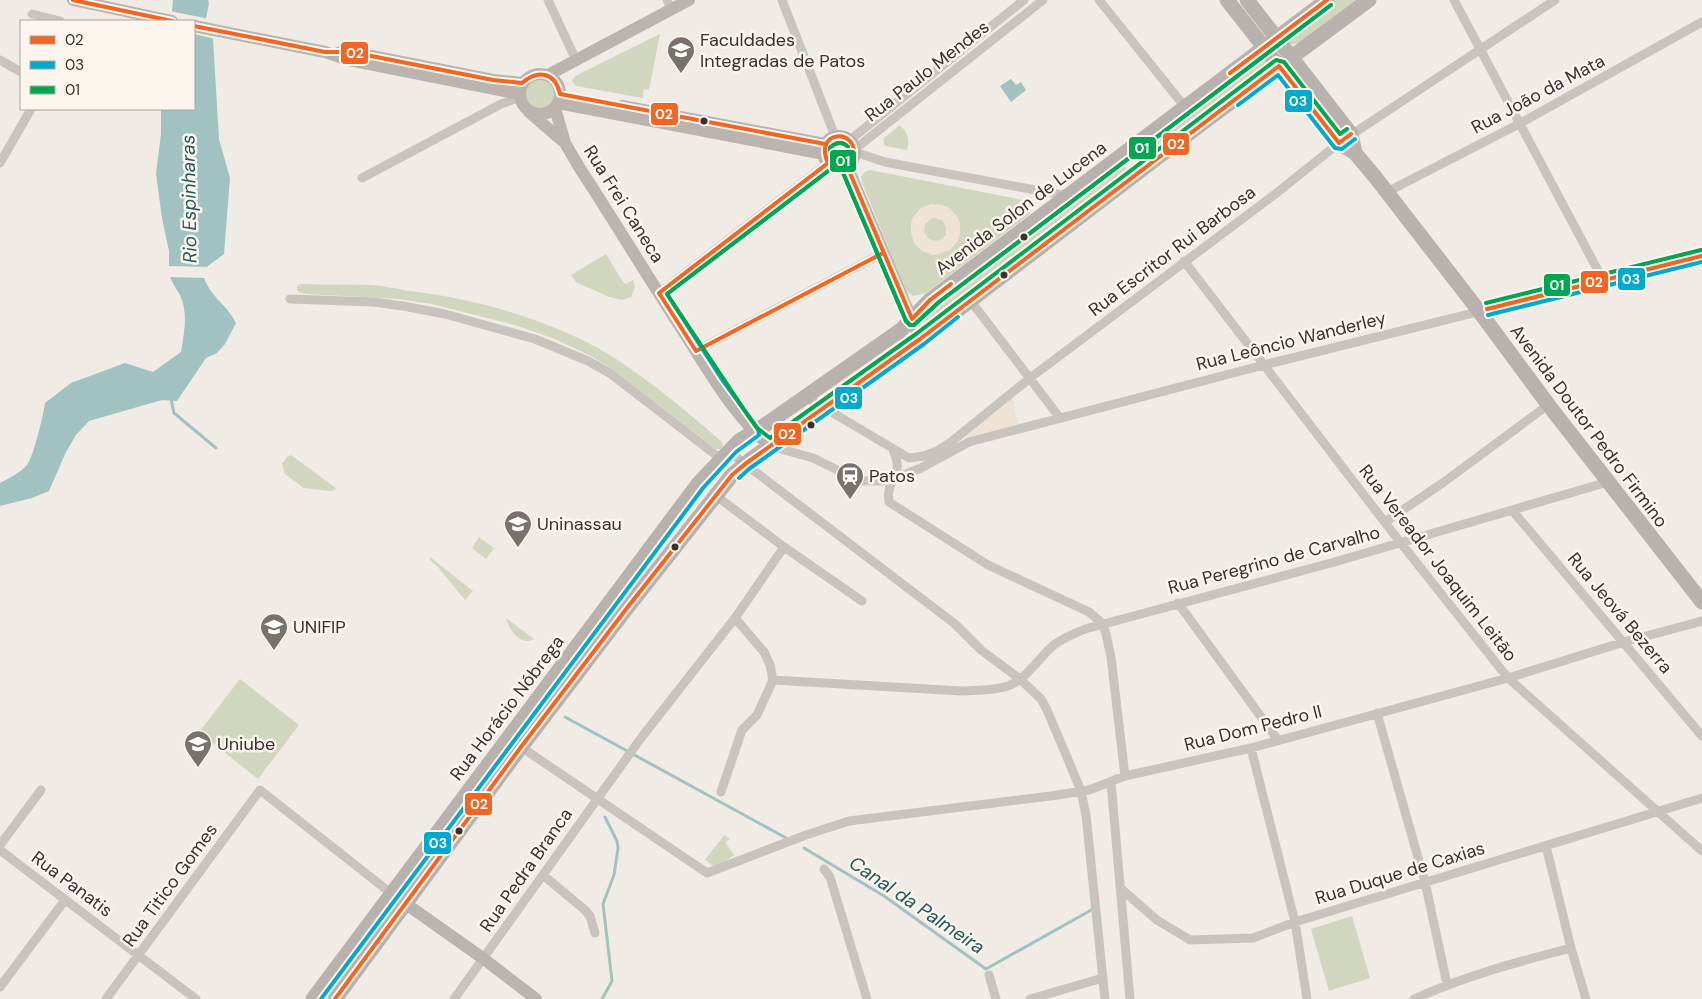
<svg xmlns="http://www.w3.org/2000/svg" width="1702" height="999" font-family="'DM Sans',sans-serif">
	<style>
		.green { fill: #d1d6bf }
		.plaza { fill: #eee3d5; fill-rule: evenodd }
		.water { fill: #a1c2c1 }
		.pier { fill: #f0ebe5 }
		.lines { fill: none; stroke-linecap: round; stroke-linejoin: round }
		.stream { stroke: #a1c2c1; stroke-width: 3 }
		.street { stroke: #c9c3be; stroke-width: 9 }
		.secondary { stroke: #bab3ae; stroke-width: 12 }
		.primary { stroke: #b8b1ad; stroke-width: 15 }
		.bus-1-casing { stroke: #fbf5ee; stroke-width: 8 }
		.bus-2-casing { stroke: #fbf5ee; stroke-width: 8 }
		.bus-3-casing { stroke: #fbf5ee; stroke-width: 8 }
		.bus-1 { stroke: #f26522; stroke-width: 4 }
		.bus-2 { stroke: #00a9ce; stroke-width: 4 }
		.bus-3 { stroke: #00a651; stroke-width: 4 }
		.bus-dot { fill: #3b302b; stroke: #fbf5ee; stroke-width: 2 }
		.labels { text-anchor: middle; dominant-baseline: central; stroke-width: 5; stroke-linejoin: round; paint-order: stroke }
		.poi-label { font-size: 18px; fill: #3b302b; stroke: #fbf5ee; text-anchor: start }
		.street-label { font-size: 18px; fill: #3b302b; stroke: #fbf5ee }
		.water-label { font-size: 19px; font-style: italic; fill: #1f5a5e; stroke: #fbf5ee }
		.line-badge { stroke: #fbf5ee; stroke-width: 2 }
		.badge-label { font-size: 14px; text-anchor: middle; font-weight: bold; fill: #fff }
	</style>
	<rect width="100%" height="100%" fill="#f0ebe5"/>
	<path class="green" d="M1334,0H1360L1298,44H1289L1290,35L1295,30Z
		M660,34L649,90L644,89L643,98L576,86L572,81L575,76Z
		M1259,57L1265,58L1270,63V70L1141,162L1136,158L1135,154Z
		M525 94a15 15 0 1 1 30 0a15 15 0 1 1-30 0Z
		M900,125C908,134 910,138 907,150L885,146L883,139Z
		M1122,163L1127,169V177L937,320L925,326L922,320L925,314L940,301Z
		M870,170L1023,200C1029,204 1031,206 1030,214L926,293L913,296L906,291L863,185L861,177L865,172Z
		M606,254L623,282L626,284L633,280L635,287L631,297L622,300L609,297L576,282L571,275Z
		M300,284C324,285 349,284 372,285C385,286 398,289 410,291C475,299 540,317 598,348C643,374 683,408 722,442L723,446L721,449H716L614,371L591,356L555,339L515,325L432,304L398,299L307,294L300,293L297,290V286Z
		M291,455L336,488L334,490L330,491L304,488L285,474L282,464L287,457Z
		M479,537L494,548L486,559L472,548Z
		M430,557L473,591L465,600L438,567L430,560Z
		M506,618L534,639C521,647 509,630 506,618Z
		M240,679L299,725L258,779L199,732Z
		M724,835L730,839L725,842L734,855L721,865L713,866L705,860Z
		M1352,916L1370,978L1329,991L1311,929Z"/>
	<path class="plaza" d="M931,204L942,205L948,207L957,216L960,223V235L958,241L950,250L939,254L933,255L922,251L914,243L911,233V222L914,216L921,208ZM934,218L942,220L946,227V235L940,240L936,241L929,239L924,232L925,224L931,219Z
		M1012,393L1015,413L1021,428L969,442L962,432Z"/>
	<path class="water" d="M173,0H208L209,3L206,19L194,21L172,12Z
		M194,26L208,29L213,39L219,139L230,178L224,254L204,269L169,267V251L162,218L156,174L161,134V109H194Z
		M1011,79L1016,85L1021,82L1026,90L1011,102L1000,86Z
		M169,273L203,274C209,297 227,304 236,323L225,344L217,353L206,358L177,401L162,400L89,421L76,435L66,452L49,491L32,498L0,506V483C8,479 21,472 27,465C34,455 43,416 45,403L71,383L125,363L153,372L181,352C184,333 188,316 181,297C177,289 171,282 169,273Z"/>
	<path class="pier" d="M170,11L209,19V27L215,39L194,34V21H168Z
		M167,266L211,267L205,273L207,278L167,277Z"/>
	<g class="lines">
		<path class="stream" d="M171,399L174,413L216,448
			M565,717L788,839
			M804,848L884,896L986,969L1093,909
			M602,999L612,981L603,904L614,875L618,848L617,841L605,817"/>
		<path class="street" d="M548,0L576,60
			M667,0L671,9
			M782,0L835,136
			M1099,0L1185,107
			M1454,0L1603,280
			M32,14L60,21
			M0,60L21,72
			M850,140L1024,0
			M855,149L1043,0
			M855,152L885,162L906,166L1068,196
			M0,163L31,109
			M362,178L501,104L520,97
			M1387,192L1519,124L1702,22
			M1184,261L1400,542L1508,678L1702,851
			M659,293L828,163
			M290,299L373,302L403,306L445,314L535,339L588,361L611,374L721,459
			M970,300L1060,418
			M696,351L883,253
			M806,397L909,458L924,456L937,451L951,442L1030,378L1274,195L1339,143L1555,0
			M770,446L813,458L860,481H883L896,478L921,468L969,442L1264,365L1702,256
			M893,450C906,479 885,477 889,502L988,565L1089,612L1103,624L1106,634L1111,657L1125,776
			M728,451L955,624L981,650L1020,679L1041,699L1047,710L1069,762L1081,791L1086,815L1105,999
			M715,495L784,547L862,601
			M1512,510L1702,736
			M1385,522L1444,482L1548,405
			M1178,603L1278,740
			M773,680L961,691C976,690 993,691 1008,686C1027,679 1038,658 1054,645C1063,638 1074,634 1085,629L1331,563L1608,482
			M1377,713L1425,882L1447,984
			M521,747L707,873L806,835L849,821L1051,796L1089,790L1125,776L1251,748L1508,678L1624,642L1702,621
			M1251,748L1295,922L1307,999
			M1111,782L1130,999
			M721,792L742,730L757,715L773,680L770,665L764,652L735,618
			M0,845L41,790
			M1546,846L1571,948L1586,999
			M0,850L196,999
			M824,869L830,877L867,999
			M543,875L585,910L590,916L595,933
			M1120,888L1157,920L1190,940L1253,938L1295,922L1702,798
			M989,975L996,999
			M0,987L65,900
			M106,999L260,790L392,894
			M454,999L641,738L735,618L784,547
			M1030,999L1103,978
			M1414,999C1465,976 1517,962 1571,948"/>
		<path class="secondary" d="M73,0L172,21
			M194,26L325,52L349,60L519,94
			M340,52H351L493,80L522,83
			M520 94a20 20 0 1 1 40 0a20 20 0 1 1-40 0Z
			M548,75L689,0
			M558,103L824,154
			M622,106L825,144
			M555,108L565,143L579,167C615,222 649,279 685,334C710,373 734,416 770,446
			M529,112L565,143
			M823 152a16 16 0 1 1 32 0a16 16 0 1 1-32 0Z
			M847,166L920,339
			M392,894L484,959L536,999"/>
		<path class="primary" d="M1227,0L1339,143L1355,153L1376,178L1479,311L1550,407L1702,602
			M1247,0L1351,134L1355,153
			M313,999L698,484L739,441L765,425L901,330L930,300L1327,0
			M335,999L521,747L627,608L732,475L750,460L920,339L1204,122L1369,0"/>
		<g class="bus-1-casing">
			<path id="bus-1" d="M73,0L172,21
				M194,26L325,52H351L493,80L522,83C538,69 555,72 560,94L825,144
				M1230,73L1327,0
				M883,253L696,351L659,293L828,163C813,130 858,127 854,157L847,166L912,319L930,300L951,284
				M1487,309L1702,256
				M335,999L521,747L627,608L732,475L745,464L920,339L1279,66L1339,143L1351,134"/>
		</g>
		<g class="bus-2-casing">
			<path id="bus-2" d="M1238,105L1278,75L1335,148L1342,149L1355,139
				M1488,315L1702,262
				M739,478L749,469L924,344L958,317
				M321,999L703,488L736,452L759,435L758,429L721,378L667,294L832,168L834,162L830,152V148C835,142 843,141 848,147C849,156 847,157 841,163V168L906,321L910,325H914L939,302L1331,5"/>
		</g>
		<g class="bus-3-casing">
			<path id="bus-3" d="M1331,5L939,302L914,325H910L906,321L841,168V163C847,157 849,156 848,147C843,141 835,142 830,148V152L834,162L832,168L667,294L747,414L757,428L770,438L916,334L1276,60L1284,62L1340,134L1347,129
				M1486,303L1701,250"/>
		</g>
		<use href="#bus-1" class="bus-1"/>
		<use href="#bus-2" class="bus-2"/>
		<use href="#bus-3" class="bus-3"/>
	</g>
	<defs>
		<g id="university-pin" transform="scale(1.4375)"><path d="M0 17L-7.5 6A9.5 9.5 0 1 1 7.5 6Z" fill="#7a716c" stroke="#fbf5ee"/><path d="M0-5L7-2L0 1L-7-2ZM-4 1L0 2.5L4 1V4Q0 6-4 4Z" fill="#fff"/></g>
		<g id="station-pin" transform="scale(1.4375)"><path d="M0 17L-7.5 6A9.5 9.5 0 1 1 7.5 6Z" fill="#7a716c" stroke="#fbf5ee"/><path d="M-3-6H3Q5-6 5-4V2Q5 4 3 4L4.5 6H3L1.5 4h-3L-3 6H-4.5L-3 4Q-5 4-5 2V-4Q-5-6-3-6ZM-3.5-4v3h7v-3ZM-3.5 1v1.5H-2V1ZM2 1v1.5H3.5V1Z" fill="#fff"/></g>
	</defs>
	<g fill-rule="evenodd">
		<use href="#university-pin" x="681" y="50"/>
		<use href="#station-pin" x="850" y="476"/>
		<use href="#university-pin" x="518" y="524"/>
		<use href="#university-pin" x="274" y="627"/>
		<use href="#university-pin" x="198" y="744"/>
	</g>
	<g class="bus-dot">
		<circle cx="704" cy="121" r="4.5"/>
		<circle cx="1024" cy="237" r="4.5"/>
		<circle cx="1004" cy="275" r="4.5"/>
		<circle cx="811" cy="425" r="4.5"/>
		<circle cx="675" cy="547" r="4.5"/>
		<circle cx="459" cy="831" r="4.5"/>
	</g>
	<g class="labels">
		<g class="poi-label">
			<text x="700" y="40">Faculdades<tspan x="700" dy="21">Integradas de Patos</tspan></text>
			<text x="869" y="476">Patos</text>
			<text x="537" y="524">Uninassau</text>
			<text x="293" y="627">UNIFIP</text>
			<text x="217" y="744">Uniube</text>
		</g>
		<g class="street-label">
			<text transform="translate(927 71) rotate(-38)">Rua Paulo Mendes</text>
			<text transform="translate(1538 94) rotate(-28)">Rua João da Mata</text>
			<text transform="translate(624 204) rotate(58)">Rua Frei Caneca</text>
			<text transform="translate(1021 208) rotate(-37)">Avenida Solon de Lucena</text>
			<text transform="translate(1172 251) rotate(-37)">Rua Escritor Rui Barbosa</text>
			<text transform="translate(1291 341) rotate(-14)">Rua Leôncio Wanderley</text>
			<text transform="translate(1589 426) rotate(53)">Avenida Doutor Pedro Firmino</text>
			<text transform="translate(1274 560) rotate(-15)">Rua Peregrino de Carvalho</text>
			<text transform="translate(1438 563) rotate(52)">Rua Vereador Joaquim Leitão</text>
			<text transform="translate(1620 613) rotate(50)">Rua Jeová Bezerra</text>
			<text transform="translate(507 708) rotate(-53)">Rua Horácio Nóbrega</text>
			<text transform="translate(1253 728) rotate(-14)">Rua Dom Pedro II</text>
			<text transform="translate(526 870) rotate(-55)">Rua Pedra Branca</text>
			<text transform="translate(1400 873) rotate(-17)">Rua Duque de Caxias</text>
			<text transform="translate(72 884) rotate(37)">Rua Panatis</text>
			<text transform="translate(170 885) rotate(-54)">Rua Titico Gomes</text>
		</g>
		<g class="water-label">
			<text transform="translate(189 199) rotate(-91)">Rio Espinharas</text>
			<text transform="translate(917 905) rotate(34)">Canal da Palmeira</text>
		</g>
	</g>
	<g class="line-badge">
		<rect x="340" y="41" width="29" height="24" rx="5" fill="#f26522"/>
		<rect x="1284" y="89" width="29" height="24" rx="5" fill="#00a9ce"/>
		<rect x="650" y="102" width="29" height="24" rx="5" fill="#f26522"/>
		<rect x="1162" y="132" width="28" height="24" rx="5" fill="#f26522"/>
		<rect x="1128" y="136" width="29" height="24" rx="5" fill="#00a651"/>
		<rect x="829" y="149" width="28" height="24" rx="5" fill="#00a651"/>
		<rect x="1617" y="267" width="29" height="24" rx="5" fill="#00a9ce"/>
		<rect x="1580" y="270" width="29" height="24" rx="5" fill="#f26522"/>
		<rect x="1543" y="273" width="28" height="24" rx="5" fill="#00a651"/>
		<rect x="834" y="386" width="29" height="24" rx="5" fill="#00a9ce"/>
		<rect x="773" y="422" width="29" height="24" rx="5" fill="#f26522"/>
		<rect x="464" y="792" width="29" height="24" rx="5" fill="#f26522"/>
		<rect x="423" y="831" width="29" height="24" rx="5" fill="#00a9ce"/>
	</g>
	<g class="badge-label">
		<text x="355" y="58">02</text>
		<text x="1298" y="106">03</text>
		<text x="664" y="119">02</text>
		<text x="1176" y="149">02</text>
		<text x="1142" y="153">01</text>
		<text x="843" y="166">01</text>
		<text x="1631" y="284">03</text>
		<text x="1594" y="287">02</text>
		<text x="1557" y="290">01</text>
		<text x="849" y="403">03</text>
		<text x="787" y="439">02</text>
		<text x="479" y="809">02</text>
		<text x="438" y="848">03</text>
	</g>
	<rect x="20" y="20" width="175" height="90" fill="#fbf5ee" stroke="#aea6a0"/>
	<rect x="30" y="36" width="25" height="8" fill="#f26522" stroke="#aea6a0"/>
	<text x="65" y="45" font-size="15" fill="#3b302b">02</text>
	<rect x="30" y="61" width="25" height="8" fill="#00a9ce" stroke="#aea6a0"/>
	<text x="65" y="70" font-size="15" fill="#3b302b">03</text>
	<rect x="30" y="86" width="25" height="8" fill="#00a651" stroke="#aea6a0"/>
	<text x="65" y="95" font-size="15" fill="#3b302b">01</text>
</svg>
